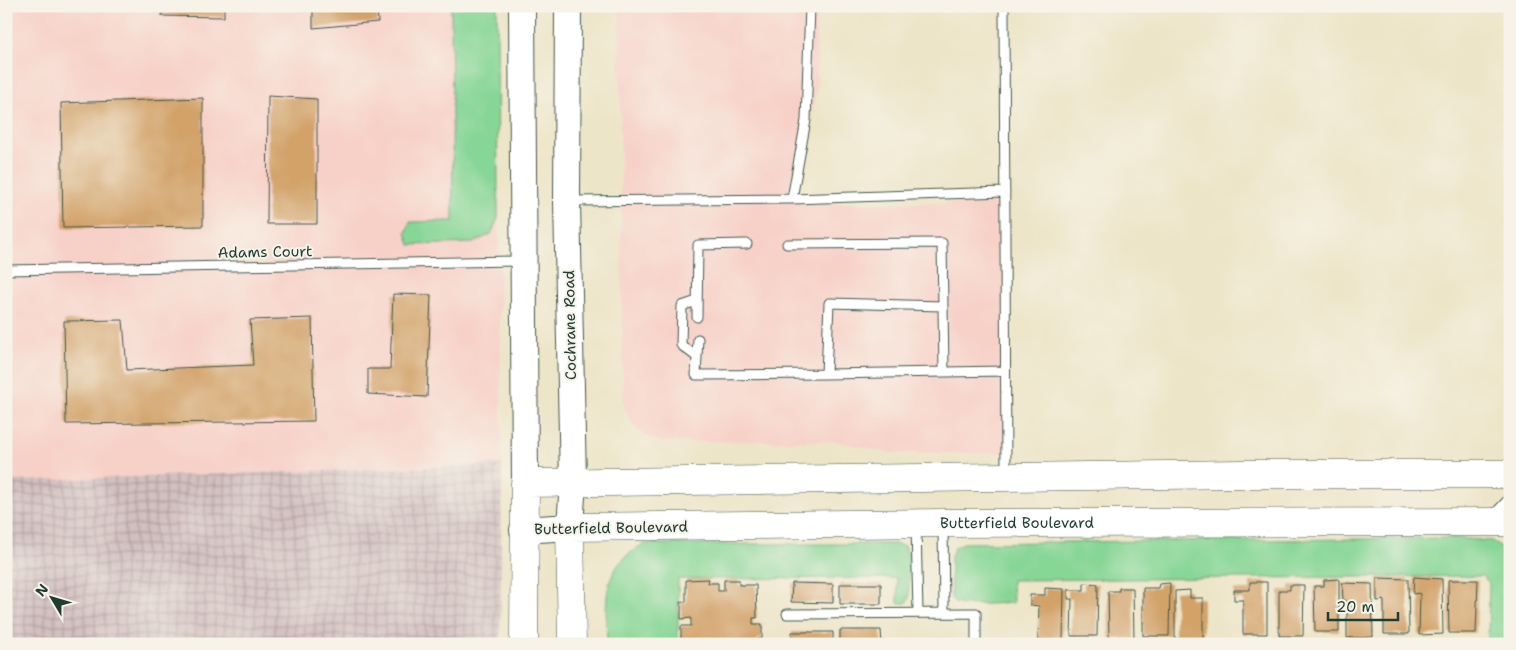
<svg xmlns="http://www.w3.org/2000/svg" width="1516" height="650" font-family="'Shantell Sans',sans-serif">
	<style>
		.built { fill: #f7d1c8 }
		.industrial { fill: url(#industrial-grid) }
		.grass { fill: #86d695; stroke: #528a64 }
		.building { fill: #d2a269 }
		.lines { fill: none; stroke-linecap: round; stroke-linejoin: round }
		.service-casing { stroke: #3e564a; stroke-width: 11 }
		.minor-casing { stroke: #3e564a; stroke-width: 21 }
		.secondary-casing { stroke: #3e564a; stroke-width: 28 }
		.primary-casing { stroke: #3e564a; stroke-width: 29 }
		.service { stroke: #fff; stroke-width: 9 }
		.minor { stroke: #fff; stroke-width: 19 }
		.secondary { stroke: #fff; stroke-width: 26 }
		.primary { stroke: #fff; stroke-width: 28 }
		.labels { text-anchor: middle; dominant-baseline: central; stroke-width: 4; stroke-linejoin: round; paint-order: stroke }
		.street-label { font-size: 15px; fill: #1f3d34; stroke: #f7f3e8 }
	</style>
	<defs>
		<pattern id="industrial-grid" width="8" height="8" patternUnits="userSpaceOnUse" patternTransform="scale(1.25)"><rect width="8" height="8" fill="#d2bfc0"/><path d="M0 4h8M4 0v8" fill="none" stroke="#aa9c9d"/></pattern>
	</defs>
	<rect width="100%" height="100%" fill="#f7f3e8"/>
	<filter id="ink" filterUnits="userSpaceOnUse"><feTurbulence type="fractalNoise" baseFrequency=".02" numOctaves="2"/><feDisplacementMap in="SourceGraphic" scale="10" xChannelSelector="R" yChannelSelector="G"/><feConvolveMatrix kernelMatrix="1 2 1 2 8 2 1 2 1" color-interpolation-filters="sRGB"/></filter>
	<filter id="wash" filterUnits="userSpaceOnUse"><feTurbulence type="fractalNoise" baseFrequency=".0096" numOctaves="4" result="noise"/><feDisplacementMap in="SourceGraphic" scale="20" xChannelSelector="R" yChannelSelector="G"/><feGaussianBlur stdDeviation="1.12" result="paint"/><feColorMatrix in="noise" values="0 0 0 0 0 0 0 0 0 0 0 0 0 0 0 0 0 1.4 0 .05"/><feComposite in="paint" operator="in"/></filter>
	<g filter="url(#wash)">
		<rect width="100%" height="100%" fill="#ede5c8"/>
		<path class="built" d="M6,6H496L502,465L6,481Z
			M619,6H816L817,87L796,203H1008L1010,453H888L835,441L663,442L645,436L633,426L627,415L623,403Z"/>
		<path class="industrial" d="M502,465L500,644H6V481Z"/>
		<path class="grass" d="M451,6H497L498,218L491,234L473,243L410,245L406,233L410,222L453,221Z
			M1456,538L1492,541L1510,555V644H1488L1489,583L1483,576L1012,580L1013,603L962,605L955,603L951,598V556L954,548L963,543Z
			M644,544H894L904,546L909,555V599L906,603H898L897,578L678,579V644H607C606,601 600,567 644,544Z"/>
		<g id="blocks">
			<path class="building" d="M162,6H224V17L162,16Z
				M313,6H377L378,22L313,28Z
				M268,96L317,99V224H267Z
				M203,98V226L63,228L61,103Z
				M393,294L431,295L427,397L368,394V369H390Z
				M312,318L314,421L66,424L64,321L123,320L127,370L253,365L250,320Z
				M1414,577L1442,579L1443,634L1419,635L1420,593L1413,594Z
				M1377,578L1408,579L1409,634H1384V600L1377,601Z
				M709,579L708,583H718V591H724V580H739V585H756L757,618H753V624H762V639H758V644H681V626H691V618L681,619V602H686V580Z
				M1339,579V632H1315L1314,586H1324V580Z
				M1448,580H1478L1476,633H1449Z
				M1250,582H1267V634H1243V600H1234V590H1250Z
				M792,583L833,584V603L791,602Z
				M1084,583L1098,584L1097,636H1071L1072,599H1068V590H1084Z
				M1170,583L1169,636H1143V588H1158L1159,584Z
				M1342,583L1372,584L1373,637L1347,638V601L1343,599Z
				M840,584H881V604H840Z
				M1290,585H1304L1303,636H1279V590H1290Z
				M1045,588L1064,589L1063,640H1038L1039,606L1030,605V595H1045Z
				M1119,588H1133L1134,639H1109L1108,591H1119Z
				M1190,590V598H1203V639H1175V591Z
				M840,630H881L882,644H840Z
				M792,632H833V644H792Z"/>
		</g>
	</g>
	<g filter="url(#ink)">
		<use href="#blocks" fill-opacity="0" stroke="#3e564a" stroke-width="1"/>
		<g class="lines">
			<g class="service-casing">
				<path id="service" d="M1004,6L1006,475
					M792,199L1005,192
					M569,201L792,199L806,120L810,6
					M787,244L942,243L943,306
					M6,270L521,261
					M697,317L698,245L747,244
					M698,339L696,375L826,374
					M697,357L681,345L682,306L697,301
					M944,372L943,306L829,303L826,374L1005,371
					M943,525L944,612
					M916,526L918,613
					M787,614L976,613V644"/>
			</g>
			<g class="minor-casing">
				<path id="minor" d="M1494,522L1510,505"/>
			</g>
			<g class="secondary-casing">
				<path id="secondary" d="M522,6L525,483
					M523,530L570,527L573,481L567,201L568,6"/>
			</g>
			<g class="primary-casing">
				<g id="primary">
					<path d="M524,644L525,483L1243,474H1510"/>
					<path id="s1" d="M572,644L570,527L943,523L1510,522"/>
				</g>
			</g>
			<use href="#service" class="service"/>
			<use href="#minor" class="minor"/>
			<use href="#secondary" class="secondary"/>
			<use href="#primary" class="primary"/>
		</g>
	</g>
	<g class="labels">
		<g class="street-label">
			<text transform="translate(265 252) rotate(-1)">Adams Court</text>
			<text transform="translate(570 325) rotate(-91)">Cochrane Road</text>
			<text stroke="none"><textPath href="#s1" startOffset="564">Butterfield Boulevard</textPath></text>
			<text transform="translate(611 528) rotate(-1)">Butterfield Boulevard</text>
		</g>
	</g>
	<rect width="1516" height="650" fill="none" stroke="#f7f3e8" stroke-width="25"/>
	<g transform="translate(52 598) rotate(308)" stroke="#f7f3e8" stroke-width="4" paint-order="stroke">
	<path d="M0-4L9 19L0 12L-9 19Z" fill="#1f3d34"/>
	<text y="-8" font-size="14" font-weight="bold" text-anchor="middle" fill="#1f3d34">N</text>
	</g>
	<path d="M1328 612v8h70v-8" fill="none" stroke="#1f3d34" stroke-width="2.5"/>
	<text x="1336" y="612" font-size="15" fill="#1f3d34" stroke="#f7f3e8" stroke-width="4" paint-order="stroke">20 m</text>
</svg>
